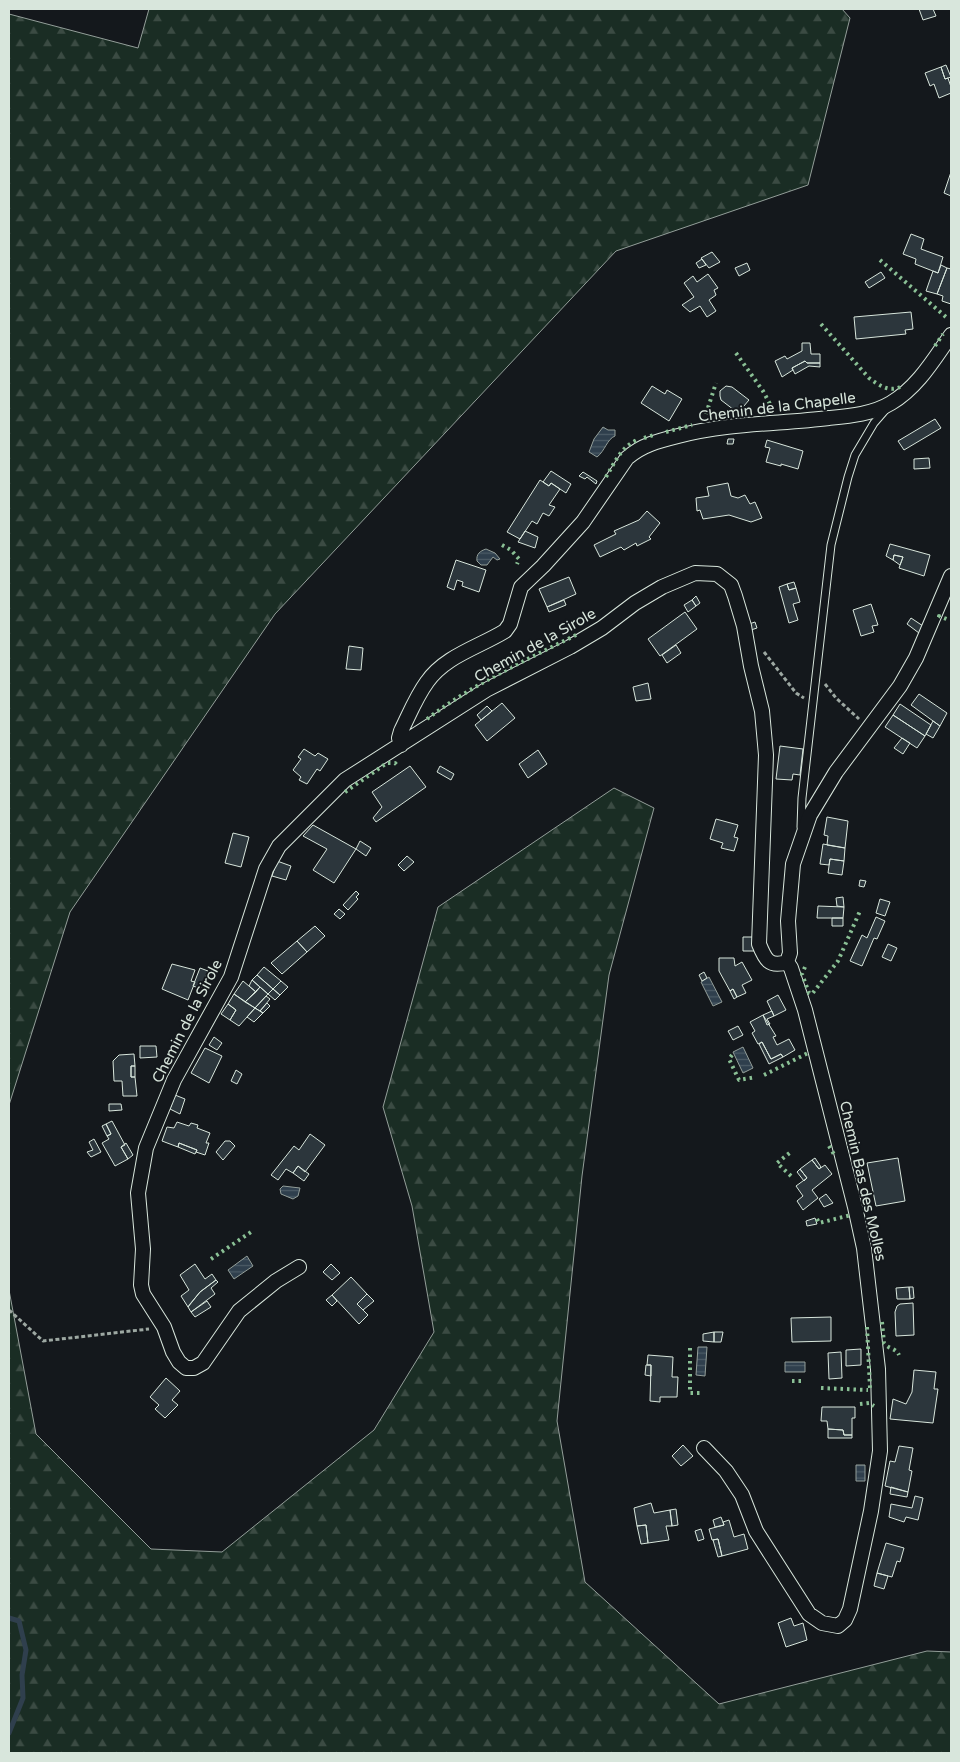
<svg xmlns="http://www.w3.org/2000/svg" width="960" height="1762" font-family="'Varela Round',sans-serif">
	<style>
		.forest { fill: url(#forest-firs); stroke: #939e99 }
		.water { fill: url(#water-rules); stroke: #939e99 }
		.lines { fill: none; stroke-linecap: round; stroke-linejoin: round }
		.stream { stroke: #2f3f4d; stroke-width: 5 }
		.building { fill: #2c363c; stroke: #d8e6dc }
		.service-casing { stroke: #d8e6dc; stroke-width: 9 }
		.minor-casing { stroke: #d8e6dc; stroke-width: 16 }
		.path { stroke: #9da8a2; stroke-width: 3; stroke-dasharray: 4 2.5; stroke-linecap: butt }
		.service { stroke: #14181c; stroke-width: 7 }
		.minor { stroke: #14181c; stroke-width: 14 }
		.hedge { stroke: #8ac095; stroke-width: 4; stroke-dasharray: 2.5 4; stroke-linecap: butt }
		.labels { text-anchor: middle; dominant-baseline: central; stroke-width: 4; stroke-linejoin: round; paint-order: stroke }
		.street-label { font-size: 15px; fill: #d8e6dc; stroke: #14181c }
	</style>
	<defs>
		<pattern id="forest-firs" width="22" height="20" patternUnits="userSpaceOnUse" patternTransform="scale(1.25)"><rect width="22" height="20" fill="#1a2d24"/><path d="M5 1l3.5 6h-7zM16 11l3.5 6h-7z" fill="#3b4b43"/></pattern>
		<pattern id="water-rules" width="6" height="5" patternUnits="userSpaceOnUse" patternTransform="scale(1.25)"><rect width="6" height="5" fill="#2f3f4d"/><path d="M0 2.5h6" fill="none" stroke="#4c5b66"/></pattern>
	</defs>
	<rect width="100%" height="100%" fill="#14181c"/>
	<path class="forest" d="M149,9H842L850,18L808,185L616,251L275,614L70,912L9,1105V14L138,48Z
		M614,788L654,808L609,975L582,1176L557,1421L585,1582L719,1704L927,1651L951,1652V1753H9V1290L36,1434L151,1549L222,1552L374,1430L434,1332L412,1206L383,1107L438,907Z"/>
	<path class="water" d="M603,427L608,430H615V436C607,439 605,451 597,457L589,452L594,439Z
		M486,549L495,553L500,559L497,560L493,557L487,565H481L477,561C476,554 480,551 486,549Z
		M709,977L722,1002L713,1006L701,982Z
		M743,1047L753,1068L743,1073L733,1052Z
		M283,1186L300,1188L298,1196L293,1199L281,1194L280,1189Z
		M247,1256L253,1266L234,1279L228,1270Z
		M698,1347H707L705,1376L696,1375Z
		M785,1362H805V1372H785Z
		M856,1465H865V1481H856Z"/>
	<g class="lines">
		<path class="stream" d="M9,1618L19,1621L26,1650L22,1675L23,1698L9,1733"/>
	</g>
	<path class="building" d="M919,9H933L936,16L923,20Z
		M946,65L951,77L945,79L941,67Z
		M941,67L945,79L948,78L951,87V93L939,98L934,84L930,86L925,73Z
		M951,172V196L944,193Z
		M911,234L924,239L921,249L943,257L938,273L915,264L916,259L903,254Z
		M712,252L720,262L709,268L701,258Z
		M702,259L706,265L699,268L696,263Z
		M747,263L750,270L739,276L735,268Z
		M941,265L947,268L937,294L926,291L933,271L938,273Z
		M947,268L951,269V304L942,301L943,296L937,294Z
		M881,272L885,278L869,288L865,282Z
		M708,274L718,288L714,290L716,295L709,300L716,311L707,317L700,306L690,312L682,305L694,297L684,283L693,276L697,282Z
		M911,312L913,329L905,330L906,334L856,339L854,317Z
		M802,343H810L811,354H820V363H807L805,361L792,368L793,370L782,377L775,361L785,356L787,359L802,351Z
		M805,361L807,363H820V367L809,366L795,374L792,368Z
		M652,386L665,394L667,390L682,399L669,421L641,403Z
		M726,386L732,387L749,400L738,413L721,400L720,396V391Z
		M935,419L941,428L904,450L898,441Z
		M728,439H734L733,444H727Z
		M767,440L803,451L798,469L781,464V466L766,462L770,448L765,447Z
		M929,458L930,468L914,469V459Z
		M551,471L571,484L566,493L551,483L549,486L543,482Z
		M583,472L597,481L596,484L587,477L585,479L579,476Z
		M540,480L549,486L551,483L560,489L549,505L555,507L549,516L543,513L537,524L532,521L520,539L507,532Z
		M728,483L731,496L738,498L745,495L750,504L755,502L762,518L751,522L729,515L703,519L700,510L697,511L696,498L709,496L707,487Z
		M647,511L660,523L649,537L651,539L637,546L636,543L624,550L621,547L600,557L594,545L616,534L614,531L639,520Z
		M525,531L538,537L535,548L518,542Z
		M890,544L930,555L924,576L899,568L903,557L894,555L893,560L886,556Z
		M894,555L903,557L900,565L893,560Z
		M456,560L486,570L479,592L462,586L463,582L457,580L454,590L447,587Z
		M569,577L576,594L547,607L539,589Z
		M794,582L796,588L789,590L787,584Z
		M787,584L789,590L796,588L800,602L793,604L798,620L789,623L779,587Z
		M696,596L700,603L696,606L692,600Z
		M564,600L566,605L549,612L547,607Z
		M692,600L696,606L688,612L684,605Z
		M871,604L878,625L872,626L874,632L861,636L853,610Z
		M685,612L697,629L660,656L648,639Z
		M911,618L923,626L919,633L907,624Z
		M755,622L757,628L751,630L749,624Z
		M676,645L681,653L667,663L662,655Z
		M349,646L363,648L361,670L346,669Z
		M648,683L651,699L636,701L633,687Z
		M919,694L947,713L940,726L911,705Z
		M502,703L515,718L487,741L475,725Z
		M900,704L931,725L925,736L893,715Z
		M487,706L492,711L481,720L477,715Z
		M893,715L925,736L917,748L885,727Z
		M933,721L940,726L933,738L926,734Z
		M902,738L910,743L903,754L894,748Z
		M780,746L803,749L800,775L793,774L792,780L776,779Z
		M304,749L315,756L318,753L328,759L320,771L317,769L307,784L299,780L301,777L293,770L301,759L298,757Z
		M538,750L547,764L528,778L519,764Z
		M410,766L426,787L376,822L373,818L382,807L372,792Z
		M440,766L454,774L451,780L437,772Z
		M827,817L848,821L845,848L827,845L828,836L824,835Z
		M716,819L738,825L734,837L738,838L734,851L721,848L723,843L710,839Z
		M313,825L356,849L334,883L313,870L327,849L303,836Z
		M233,833L249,837L241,867L225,863Z
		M360,841L371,848L366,856L356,849Z
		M823,844L845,848L844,861L830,859L829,865L820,864Z
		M407,856L414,862L404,871L398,865Z
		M830,859L844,861L842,875L828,873Z
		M277,861L291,866L286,880L272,876Z
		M860,880L866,881L864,887L859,886Z
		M356,891L359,894L356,897L358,899L348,910L343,905Z
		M843,897L844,907L837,906L836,898Z
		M880,899L890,902L885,916L876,913Z
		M818,906L844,907L843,918H817Z
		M339,909L345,914L340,919L334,914Z
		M876,917L885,921L877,939L874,938L862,966L850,961L862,935L867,938Z
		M832,918H843V926H832Z
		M315,926L325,936L307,952L297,941Z
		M743,937H754V951H743Z
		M297,941L307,952L282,974L271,963Z
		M888,944L897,948L891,961L882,957Z
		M719,958H734L735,966L742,962L752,980L742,985L746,993L737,997L733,989L730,991L719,971Z
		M172,964L195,970L191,981L195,982L188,1000L162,989Z
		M264,967L281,981L273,989L257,975Z
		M200,968L208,971L201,989L193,986Z
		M704,972L707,978L702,981L699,975Z
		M257,975L273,989L268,994L252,980Z
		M252,980L260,987L256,992L249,986Z
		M243,981L256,992L245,1002L234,994Z
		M281,981L288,987L280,995L273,989Z
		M260,987L268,994L255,1008L245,1002Z
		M273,989L280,995L275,1000L268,994Z
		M733,989L737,997L734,999L730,991Z
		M234,994L255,1008L239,1026L230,1020L236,1010L228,1004Z
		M778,995L786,1010L774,1016L767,1001Z
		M266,996L270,999L260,1011L255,1008Z
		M267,1003L270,1006L263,1013L260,1011Z
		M228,1004L236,1010L230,1020L221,1014Z
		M255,1008L263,1013L254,1022L247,1017Z
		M772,1011L774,1016L767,1019L770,1024L767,1025L763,1015Z
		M763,1015L776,1036L773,1037L777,1045L789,1039L795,1050L783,1057L781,1054L771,1059L762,1042L758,1044L752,1033L755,1031L750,1022Z
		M738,1026L743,1035L733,1040L728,1031Z
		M214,1037L222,1043L217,1050L209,1045Z
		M762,1042L771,1059L781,1054L783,1057L769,1064L759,1044Z
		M140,1046H156L157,1057L140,1058Z
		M205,1048L222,1056L209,1083L191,1073Z
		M134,1054L135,1066H131V1077H135L137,1096H123L122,1081H114L113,1061L119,1055Z
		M131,1066H135V1077H131Z
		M236,1070L242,1074L237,1084L231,1081Z
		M175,1095L185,1099L180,1114L170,1109Z
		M109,1104H121L122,1110L109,1111Z
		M112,1121L125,1145L121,1147L128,1159L115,1166L102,1143L109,1139L107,1136L111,1134L106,1124Z
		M177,1122L189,1126L191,1123L198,1125L197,1128L210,1133L206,1143H209L205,1155L196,1152L197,1150L179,1143L178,1147L162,1141L167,1127L174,1128Z
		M106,1124L111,1134L107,1136L102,1126Z
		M310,1134L325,1145L305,1172L298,1166L293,1173L286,1169L278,1180L271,1175L294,1146L299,1150Z
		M94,1139L101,1152L91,1157L87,1152L93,1150L89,1142Z
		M225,1141H230L235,1146L223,1160L216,1152Z
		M126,1143L133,1155L128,1159L121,1147Z
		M179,1143L197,1150L195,1154L178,1147Z
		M815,1158L821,1167L819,1169L812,1160Z
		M898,1158L905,1201L876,1206L867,1163Z
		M812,1160L819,1169L825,1165L832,1174L812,1190L818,1198L803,1210L797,1201L803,1196L796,1186L807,1178L800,1169Z
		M298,1166L309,1174L304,1181L293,1173Z
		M800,1169L807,1178L804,1181L797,1172Z
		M826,1194L833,1203L824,1207L819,1199Z
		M815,1218L817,1224L807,1226L806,1221Z
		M195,1264L205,1279L212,1274L216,1280L200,1292L188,1307L181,1296L189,1290L180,1275Z
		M331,1264L340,1273L332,1280L323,1272Z
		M351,1277L367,1294L357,1304L368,1315L359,1324L332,1295Z
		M216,1280L218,1282L211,1288L215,1294L191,1312L188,1307L190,1304L200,1292Z
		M909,1287H913L914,1298L910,1299Z
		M909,1287L910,1299H897L896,1288Z
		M367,1294L374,1301L363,1310L357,1304Z
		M332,1295L337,1301L332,1306L326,1300Z
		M207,1301L211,1307L195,1317L191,1312Z
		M913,1303L914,1335L896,1336L895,1312L897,1306L900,1304Z
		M831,1317V1341L792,1342L791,1318Z
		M714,1332V1342L703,1341V1334Z
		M714,1332H723L721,1342H714Z
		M861,1349V1365L846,1366V1350Z
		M841,1352L842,1378L829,1379L828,1353Z
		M648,1355L673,1357L672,1377H678L677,1397H660V1402L650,1401L651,1365H647Z
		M646,1365H651V1376L645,1375Z
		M914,1370L936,1372L934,1389H938L933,1423L890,1419L893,1399L906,1404L912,1392Z
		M166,1378L180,1391L172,1400L178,1405L165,1418L155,1409L159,1405L150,1397Z
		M822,1407H855V1418H852V1435H844L843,1430L828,1429L827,1421H821Z
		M828,1429L843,1430L844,1435H852V1438H828Z
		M683,1445L693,1456L681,1466L672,1456Z
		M899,1446L913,1448L909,1470L912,1471L908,1492L885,1486L890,1461L895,1462Z
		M891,1487L908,1492L907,1497L890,1494Z
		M915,1496L923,1498L918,1520L906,1517L904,1522L889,1517L891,1504L912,1508Z
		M651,1503L654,1513L670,1510L672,1526H666L669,1540L648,1543L646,1525L637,1526L634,1508Z
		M676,1509L678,1525L672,1526L670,1510Z
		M721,1517L724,1525L715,1527L713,1520Z
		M729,1520L734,1537L744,1534L748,1549L722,1556L718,1539L712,1540L709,1529L724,1525L723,1522Z
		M646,1525L648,1543L641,1544L637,1526Z
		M701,1529L704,1539L698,1541L695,1531Z
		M718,1539L722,1556L718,1557L713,1540Z
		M886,1543L904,1548L900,1562L897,1561L892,1577L877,1573Z
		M877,1573L888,1576L884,1589L874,1586Z
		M791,1618L794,1626L803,1623L807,1640L786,1647L778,1623Z"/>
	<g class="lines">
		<g class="service-casing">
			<path id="service" d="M801,827L802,798L831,545L848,477L855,455L874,423L887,408"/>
		</g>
		<g class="minor-casing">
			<path id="minor" d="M401,745L399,738L401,731C409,715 416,697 427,682C445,656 479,647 505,631L510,624L521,587L543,566L583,522L627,458C642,445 658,441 678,436C728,423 779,424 829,418C850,416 873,414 891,403C918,387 934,359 951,335
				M299,1267L276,1281L239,1311L203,1363L194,1368H186L179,1362L173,1352L164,1327L143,1294L141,1285L143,1249L138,1193L146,1148L174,1080L231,977L266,869L279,846L345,780L486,690L570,647L602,628L635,603L662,587L695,573L717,574L731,585L735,596L744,626L751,666L762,711L766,755L759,944C765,959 769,968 787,962L790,953L788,921L793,864L810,815L836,772L900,686L916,658L951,576
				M704,1448L726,1471L742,1495L756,1531L809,1614L822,1623L838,1626L845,1620L850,1609L871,1511L880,1451L878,1369L864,1248L855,1207L805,1010L791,968L787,962"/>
		</g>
		<path class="path" d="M764,652L796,693L804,698
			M825,684L836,698L859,719
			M9,1310L43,1341L149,1329"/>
		<use href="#service" class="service"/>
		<use href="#minor" class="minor"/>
		<path class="hedge" d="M880,260L946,317
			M821,324L869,378C880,386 890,393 902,386
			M935,346L943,334
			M736,353L763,391L771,406
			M706,414L716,383
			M666,432L692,425
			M644,438L654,435
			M606,477C615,462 621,447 637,440
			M502,545L511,550L519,559L517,564
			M939,617V616L949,620
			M427,719C473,684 526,660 578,634
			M345,792L387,763H395L399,767
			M805,967L802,974L809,993L812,994L838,961L860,911
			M732,1055L729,1059L739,1080L756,1077
			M764,1075L808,1053
			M829,1146L835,1156
			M791,1176L777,1163L792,1151
			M817,1219L819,1223L851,1215
			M211,1259L251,1232
			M882,1322L884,1343C888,1349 896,1348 899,1355
			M867,1327L870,1388
			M690,1348V1393H702
			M792,1381H805
			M821,1388L868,1390
			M860,1404L869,1403L874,1406"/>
	</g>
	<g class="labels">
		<g class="street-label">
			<text transform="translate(777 407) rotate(-7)">Chemin de la Chapelle</text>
			<text transform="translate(535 645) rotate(-29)">Chemin de la Sirole</text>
			<text transform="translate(187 1021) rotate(-63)">Chemin de la Sirole</text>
			<text transform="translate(863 1181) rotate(77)">Chemin Bas des Molles</text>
		</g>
	</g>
	<rect width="960" height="1762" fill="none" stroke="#d8e6dc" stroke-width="20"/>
</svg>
